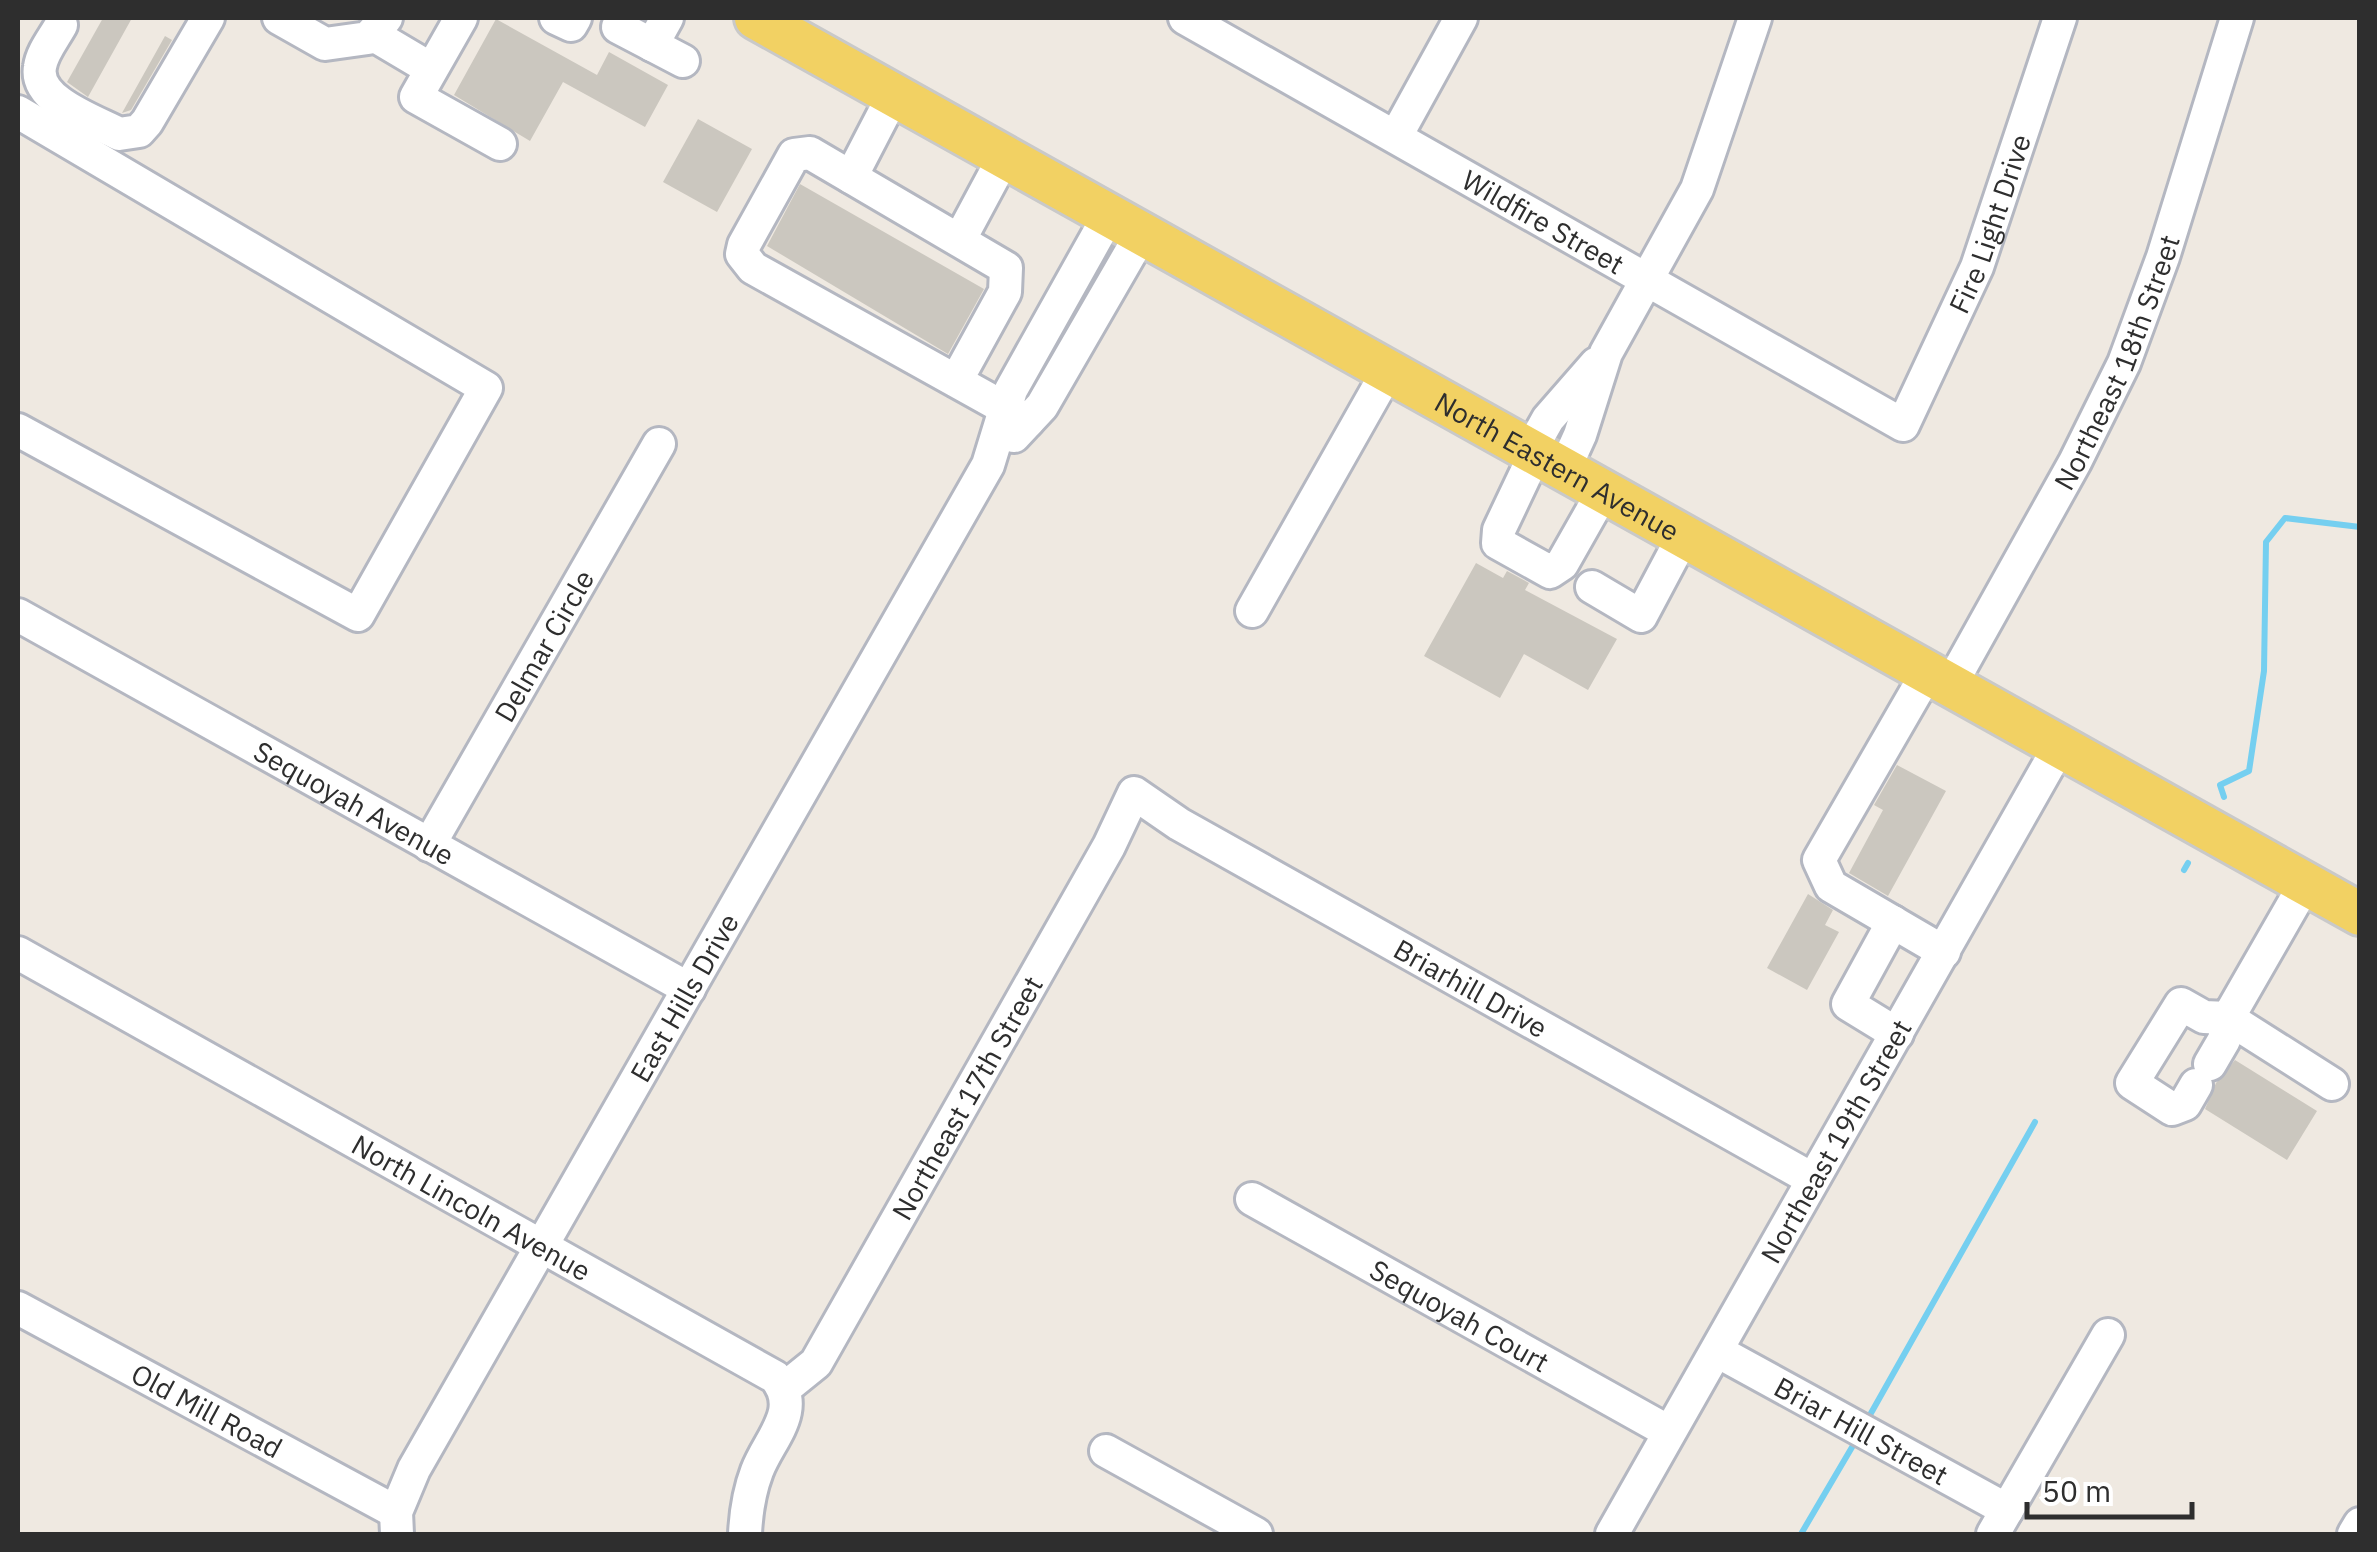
<svg xmlns="http://www.w3.org/2000/svg" width="2377" height="1552" font-family="'IBM Plex Sans',sans-serif">
	<style>
		.lines { fill: none; stroke-linecap: round; stroke-linejoin: round }
		.stream { stroke: #75cff0; stroke-width: 6 }
		.building { fill: #cbc7bf }
		.minor-casing { stroke: #b4b7c1; stroke-width: 38 }
		.major-casing { stroke: #c9c9c9; stroke-width: 48 }
		.minor { stroke: #fff; stroke-width: 32 }
		.major { stroke: #f2d163; stroke-width: 42 }
		.labels { text-anchor: middle; dominant-baseline: central; stroke-width: 10; stroke-linejoin: round; paint-order: stroke }
		.street-label { font-size: 28px; fill: #2e2e2e; stroke: #fff }
	</style>
	<rect width="100%" height="100%" fill="#efe9e1"/>
	<g class="lines">
		<path class="stream" d="M2224,797L2220,785L2249,771L2264,671L2266,542L2285,518L2360,527
			M2184,870L2188,863
			M1866,1422L2035,1122
			M1801,1534L1858,1437"/>
	</g>
	<path class="building" d="M103,18H132L88,97L67,82Z
		M496,19L597,75L609,52L668,85L645,127L563,82L530,141L454,95Z
		M165,36L172,40L131,110L122,113Z
		M698,119L752,149L717,212L663,182Z
		M800,184L984,289L948,354L767,246Z
		M1476,563L1503,578L1507,571L1529,583L1525,590L1617,639L1588,690L1524,654L1500,698L1424,656Z
		M1897,765L1946,791L1888,896L1849,873L1883,810L1874,805Z
		M1808,894L1833,910L1825,925L1839,932L1807,990L1767,968Z
		M2235,1060L2317,1111L2287,1160L2205,1109L2216,1083Z"/>
	<g class="lines">
		<g class="minor-casing">
			<g id="minor">
				<path d="M279,18L325,44L368,38L386,18"/>
				<path d="M461,18L416,97L500,144"/>
				<path d="M556,18L571,25L575,18"/>
				<path id="s1" d="M1185,18L1903,425L1977,267L2060,18"/>
				<path d="M61,25C54,38 42,52 40,67C34,101 95,121 119,134L139,131L147,122L208,18"/>
				<path d="M618,27L683,61"/>
				<path d="M372,34L431,69"/>
				<path d="M652,45L667,18"/>
				<path d="M18,112L486,388L358,615L18,430"/>
				<path d="M1396,136L1461,18"/>
				<path d="M851,177L894,94"/>
				<path d="M960,239L1004,157"/>
				<path d="M956,381L1005,292L1006,268L810,153L794,155L744,245L742,254L753,268L1028,421"/>
				<path d="M1014,436L1042,406L1142,233"/>
				<path d="M1531,449L1548,419L1596,364"/>
				<path d="M1536,452L1499,530L1498,543L1550,572L1562,564L1604,490"/>
				<path d="M1565,468L1580,435L1606,353L1697,189L1755,18"/>
				<path d="M1592,587L1641,616L1684,535"/>
				<path d="M1252,611L1389,369"/>
				<path id="s2" d="M18,615L689,989"/>
				<path d="M1927,673L1819,860L1831,886L1944,952"/>
				<path id="s3" d="M1950,686L2075,462L2124,363L2163,257L2237,18"/>
				<path id="s4" d="M429,845L659,444"/>
				<path d="M1893,922L1848,1004L1897,1034"/>
				<path id="s5" d="M18,953L775,1377C803,1410 769,1439 757,1471C749,1492 746,1513 745,1534"/>
				<path d="M2210,1064L2224,1040L2228,1018L2332,1084"/>
				<path d="M2196,1085L2185,1104L2172,1109L2132,1083L2181,1004L2204,1017L2228,1018L2305,884"/>
				<path id="s6" d="M1252,1199L1669,1432"/>
				<path id="s7" d="M18,1308L396,1512"/>
				<path id="s8" d="M1717,1351L2007,1510"/>
				<path id="s9" d="M785,1388L816,1363L1109,846L1134,793L1179,824L1812,1179"/>
				<path d="M1106,1451L1256,1534"/>
				<path id="s10" d="M397,1534L396,1512L414,1469L988,465L1011,390L1109,215"/>
				<path id="s11" d="M1612,1534L2059,747"/>
				<path d="M1993,1534L2108,1335"/>
				<path d="M2354,1534L2360,1524"/>
			</g>
		</g>
		<g class="major-casing">
			<g id="major">
				<path id="s12" d="M756,18L2360,914"/>
			</g>
		</g>
		<use href="#minor" class="minor"/>
		<use href="#major" class="major"/>
	</g>
	<g class="labels">
		<g class="street-label">
			<text stroke="none"><textPath href="#s1" startOffset="412">Wildfire Street</textPath></text>
			<text stroke="none"><textPath href="#s1" startOffset="1045">Fire Light Drive</textPath></text>
			<text stroke="none"><textPath href="#s3" startOffset="365">Northeast 18th Street</textPath></text>
			<text stroke="none"><textPath href="#s12" startOffset="918">North Eastern Avenue</textPath></text>
			<text stroke="none"><textPath href="#s4" startOffset="230">Delmar Circle</textPath></text>
			<text stroke="none"><textPath href="#s2" startOffset="385">Sequoyah Avenue</textPath></text>
			<text stroke="none"><textPath href="#s9" startOffset="1082">Briarhill Drive</textPath></text>
			<text stroke="none"><textPath href="#s10" startOffset="612">East Hills Drive</textPath></text>
			<text stroke="none"><textPath href="#s9" startOffset="345">Northeast 17th Street</textPath></text>
			<text stroke="none"><textPath href="#s11" startOffset="452">Northeast 19th Street</textPath></text>
			<text stroke="none"><textPath href="#s5" startOffset="520">North Lincoln Avenue</textPath></text>
			<text stroke="none"><textPath href="#s6" startOffset="238">Sequoyah Court</textPath></text>
			<text stroke="none"><textPath href="#s7" startOffset="215">Old Mill Road</textPath></text>
			<text stroke="none"><textPath href="#s8" startOffset="165">Briar Hill Street</textPath></text>
		</g>
	</g>
	<rect width="2377" height="1552" fill="none" stroke="#2e2e2e" stroke-width="40"/>
	<path d="M2027 1502v15h165v-15" fill="none" stroke="#2e2e2e" stroke-width="5"/>
	<text x="2042" y="1502" font-size="30" fill="#2e2e2e" stroke="#ffffff" stroke-width="8" paint-order="stroke">50 m</text>
</svg>
